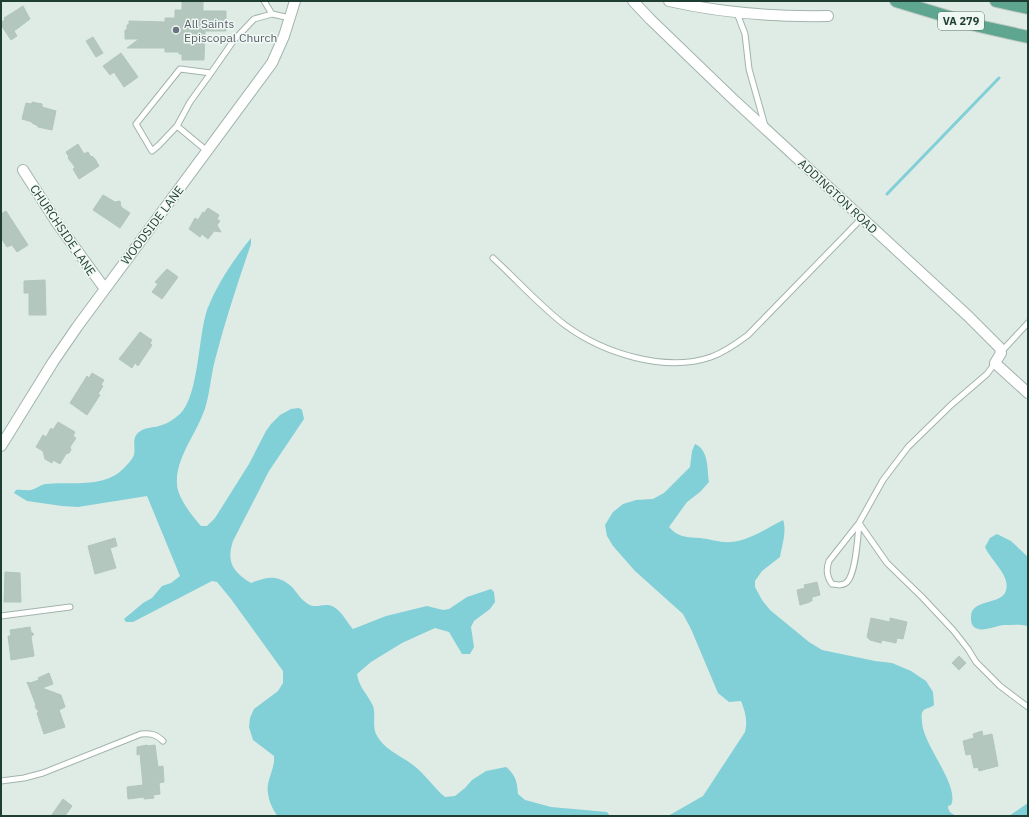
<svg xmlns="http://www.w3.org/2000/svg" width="1029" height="817" font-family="'IBM Plex Sans',sans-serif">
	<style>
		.water { fill: #81cfd7 }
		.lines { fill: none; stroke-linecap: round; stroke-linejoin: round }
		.stream { stroke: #81cfd7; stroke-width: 3 }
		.building { fill: #b4c7be; stroke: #b1c6bc }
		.service-casing { stroke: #a1b4ac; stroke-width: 7 }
		.minor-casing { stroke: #a1b4ac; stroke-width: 12 }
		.primary-casing { stroke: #c0c9c6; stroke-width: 14 }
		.service { stroke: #fff; stroke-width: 5 }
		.minor { stroke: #fff; stroke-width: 10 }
		.primary { stroke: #5fa690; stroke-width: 12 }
		.worship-dot { fill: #6b7280; stroke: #f0f8f3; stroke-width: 1.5 }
		.labels { text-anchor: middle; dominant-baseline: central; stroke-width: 3; stroke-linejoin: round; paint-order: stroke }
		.shield { fill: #f0f8f3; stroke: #5d766d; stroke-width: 1 }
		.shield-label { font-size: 11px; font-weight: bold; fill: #1e3e33 }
		.worship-label { font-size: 12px; fill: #5b616d; stroke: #f0f8f3; text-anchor: start }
		.street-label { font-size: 12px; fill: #1e3e33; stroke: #f0f8f3 }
	</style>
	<rect width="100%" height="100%" fill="#dfece5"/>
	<path class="water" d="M251,238V244C238,282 225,321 215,360C211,375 210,391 206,405C199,431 175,457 177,484C177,497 193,517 201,526H207L215,518L249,464L266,431L271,424L280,415L291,409L299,408L302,410L304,419L269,471L233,541C226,562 233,572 251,583C266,577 277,574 291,586C297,592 300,599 308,604C314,608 320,605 326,605C338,604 346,621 353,629L386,616L427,606L443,610L449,609L467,597L491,589L494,592L495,602L490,609L474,621L471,627L474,647L470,654H462L449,632L435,628L402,643L371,662L357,674C359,688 367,693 373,706C376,715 372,725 376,734C383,749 400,755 413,765C425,774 434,788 445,797L455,796L465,788L472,780L486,771L506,767C516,775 517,782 518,794L525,800L551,807L607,812L610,816H278C271,809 266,793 268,784C270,774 275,766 274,756L253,740L249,727L250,718L254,709L278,691L283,683V671L231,599L217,582L212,581L133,622H126L124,619L143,603L152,598L162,586L171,583L180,576L147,496L78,507L62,506L27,501L14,493L16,490C21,489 26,491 31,490C36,489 40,485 45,484C70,481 103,489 123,469C127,465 132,460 134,455C136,447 131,438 139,432C145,427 152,428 159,426C167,424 174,419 180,414C199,395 198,337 207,310C217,284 234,259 251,238Z
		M695,444C709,450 707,469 709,482L700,492L687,502L669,527C678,538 688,537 700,538C710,539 721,543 731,542C749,541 767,528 783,520C787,530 782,546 780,557L762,571L755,581V587L762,600L770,610L809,642L822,650L875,661L892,663L911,671L926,681L933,692L934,705C930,709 924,707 922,713C921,716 922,719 922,723C924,746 960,786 951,805L948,806C948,812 952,814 957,816H668L703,796L745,732C748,721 745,711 741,701L729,702L718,693L691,629L683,614L635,571L613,546L607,536L605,525L613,512L623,504L636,500L653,499L664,493L690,467L692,451Z
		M997,534L1011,541L1028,557V626C1020,624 1012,625 1003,625C995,626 981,633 974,627C971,624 971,621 971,618C970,599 998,605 1005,593C1013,577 990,560 985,547L990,538Z
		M1028,803V816H1009Z"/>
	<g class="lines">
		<path class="stream" d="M887,194L999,78"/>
	</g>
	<path class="building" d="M182,1H203V11H226V31H205L204,60H182V54H179V52H165V48H127L139,39H125V30H127V25H129V21L165,22V18H175V10H182Z
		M23,6L30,19L14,31L17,36L11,40L1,25V22L5,20L4,18Z
		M93,37L103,53L96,57L86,41Z
		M121,53L138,77L124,87L114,72L110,75L103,66Z
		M32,102L42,104V107L56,111L52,130L38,127V126L32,123V122L22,119L26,103L32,104Z
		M78,144L84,154L88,152L91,157L92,156L95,159L99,166L79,179L73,169L75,167L68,158L69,157L66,152Z
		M103,195L115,202L120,201L121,207L130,213L120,228L93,210Z
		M208,208L219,215L217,219L220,221L217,225L221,232L214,231L208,239L202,234L200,237L189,229L195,218L198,220L203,212L204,213Z
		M6,211L28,245L17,252L12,245L7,247L1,238V214Z
		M167,269L178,277L162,299L152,292L158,284L155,282Z
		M45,280L46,315H29V293H24V281Z
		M140,332L152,340L150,343L152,345L138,366L135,363L132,368L119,359Z
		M92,373L104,380L101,385L103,386L98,394L100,395L87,415L70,403L87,376L89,378Z
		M58,422L75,432L73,436L76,438L70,447L71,450L69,453L66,454L60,464L53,460L52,463L45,459L43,451L36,447L43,435L46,437L51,428L53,430Z
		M115,538L117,546L110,548L116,568L95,574L88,546Z
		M5,572L20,573L21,602H4Z
		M817,582L820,595L812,597V601H810V602L800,605L797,590L805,588L804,585Z
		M871,618L890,622V618L907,622L903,639L897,638L896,643L882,640L881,643L870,640L867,637Z
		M30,627L31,632L34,634L31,637L34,656L11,660L8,636H11L10,630Z
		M959,656L966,663L959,670L952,663Z
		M49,673L53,684L42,688L61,695L65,707L59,710L65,727L44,734L37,713L39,712L35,707L36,705L27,682L30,683L39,680L38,678Z
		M982,731L983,736L992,734L998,766L979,771L978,767L974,768L971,754L966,755L963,741L974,738L973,734Z
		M147,745V746L155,745L158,767L163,766L164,782L159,783L160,794L153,795L154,798L144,799V797L128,799L127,787L143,785L140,754L137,755V747Z
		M63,799L72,806L65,816H51Z"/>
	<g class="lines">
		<g class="service-casing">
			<path id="service" d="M264,1L272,14
				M737,13L745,34L749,69L765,126
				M177,126L159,145L152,151L136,124L180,69L211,73
				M207,151L177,126L190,102L211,73L234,40L254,19L272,14L290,18
				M493,258C517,280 539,305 565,325C603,353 665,373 711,357C725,352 736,344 748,335L862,218
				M1001,352L1028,323
				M995,363L987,374L951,405L908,447L883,480L859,523L887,563L922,597L953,630L968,649L976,662L1000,686L1028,707
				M859,523C858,536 856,573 847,582C843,586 838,585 832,584C826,576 826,569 829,561Z
				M1,616L70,607
				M1,781L24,778L43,773L141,734C150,733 156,734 163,741"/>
		</g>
		<g class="minor-casing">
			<path id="minor" d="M633,1L650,19L733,99L968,316L1000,348L1001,353L995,363L1028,393
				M669,1C722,13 774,17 828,16
				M23,170L57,223L105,289
				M1,446L53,362L77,327L272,63L284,36L295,1"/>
		</g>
		<g class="primary-casing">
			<path id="primary" d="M896,1L979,26L1028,37
				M996,1L1028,8"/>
		</g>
		<use href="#service" class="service"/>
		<use href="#minor" class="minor"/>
		<use href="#primary" class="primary"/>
	</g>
	<circle class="worship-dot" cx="176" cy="30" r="4"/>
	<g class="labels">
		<rect class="shield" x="938" y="12" width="46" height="18" rx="3"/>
		<g class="shield-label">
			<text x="961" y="21">VA 279</text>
		</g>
		<g class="worship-label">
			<text x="184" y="23">All Saints<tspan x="184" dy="14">Episcopal Church</tspan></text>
		</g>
		<g class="street-label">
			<text transform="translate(838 196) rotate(43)">ADDINGTON ROAD</text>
			<text transform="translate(152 225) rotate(-53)">WOODSIDE LANE</text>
			<text transform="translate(63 230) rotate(56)">CHURCHSIDE LANE</text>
		</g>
	</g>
	<rect width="1029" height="817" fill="none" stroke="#1e3e33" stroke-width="4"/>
</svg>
